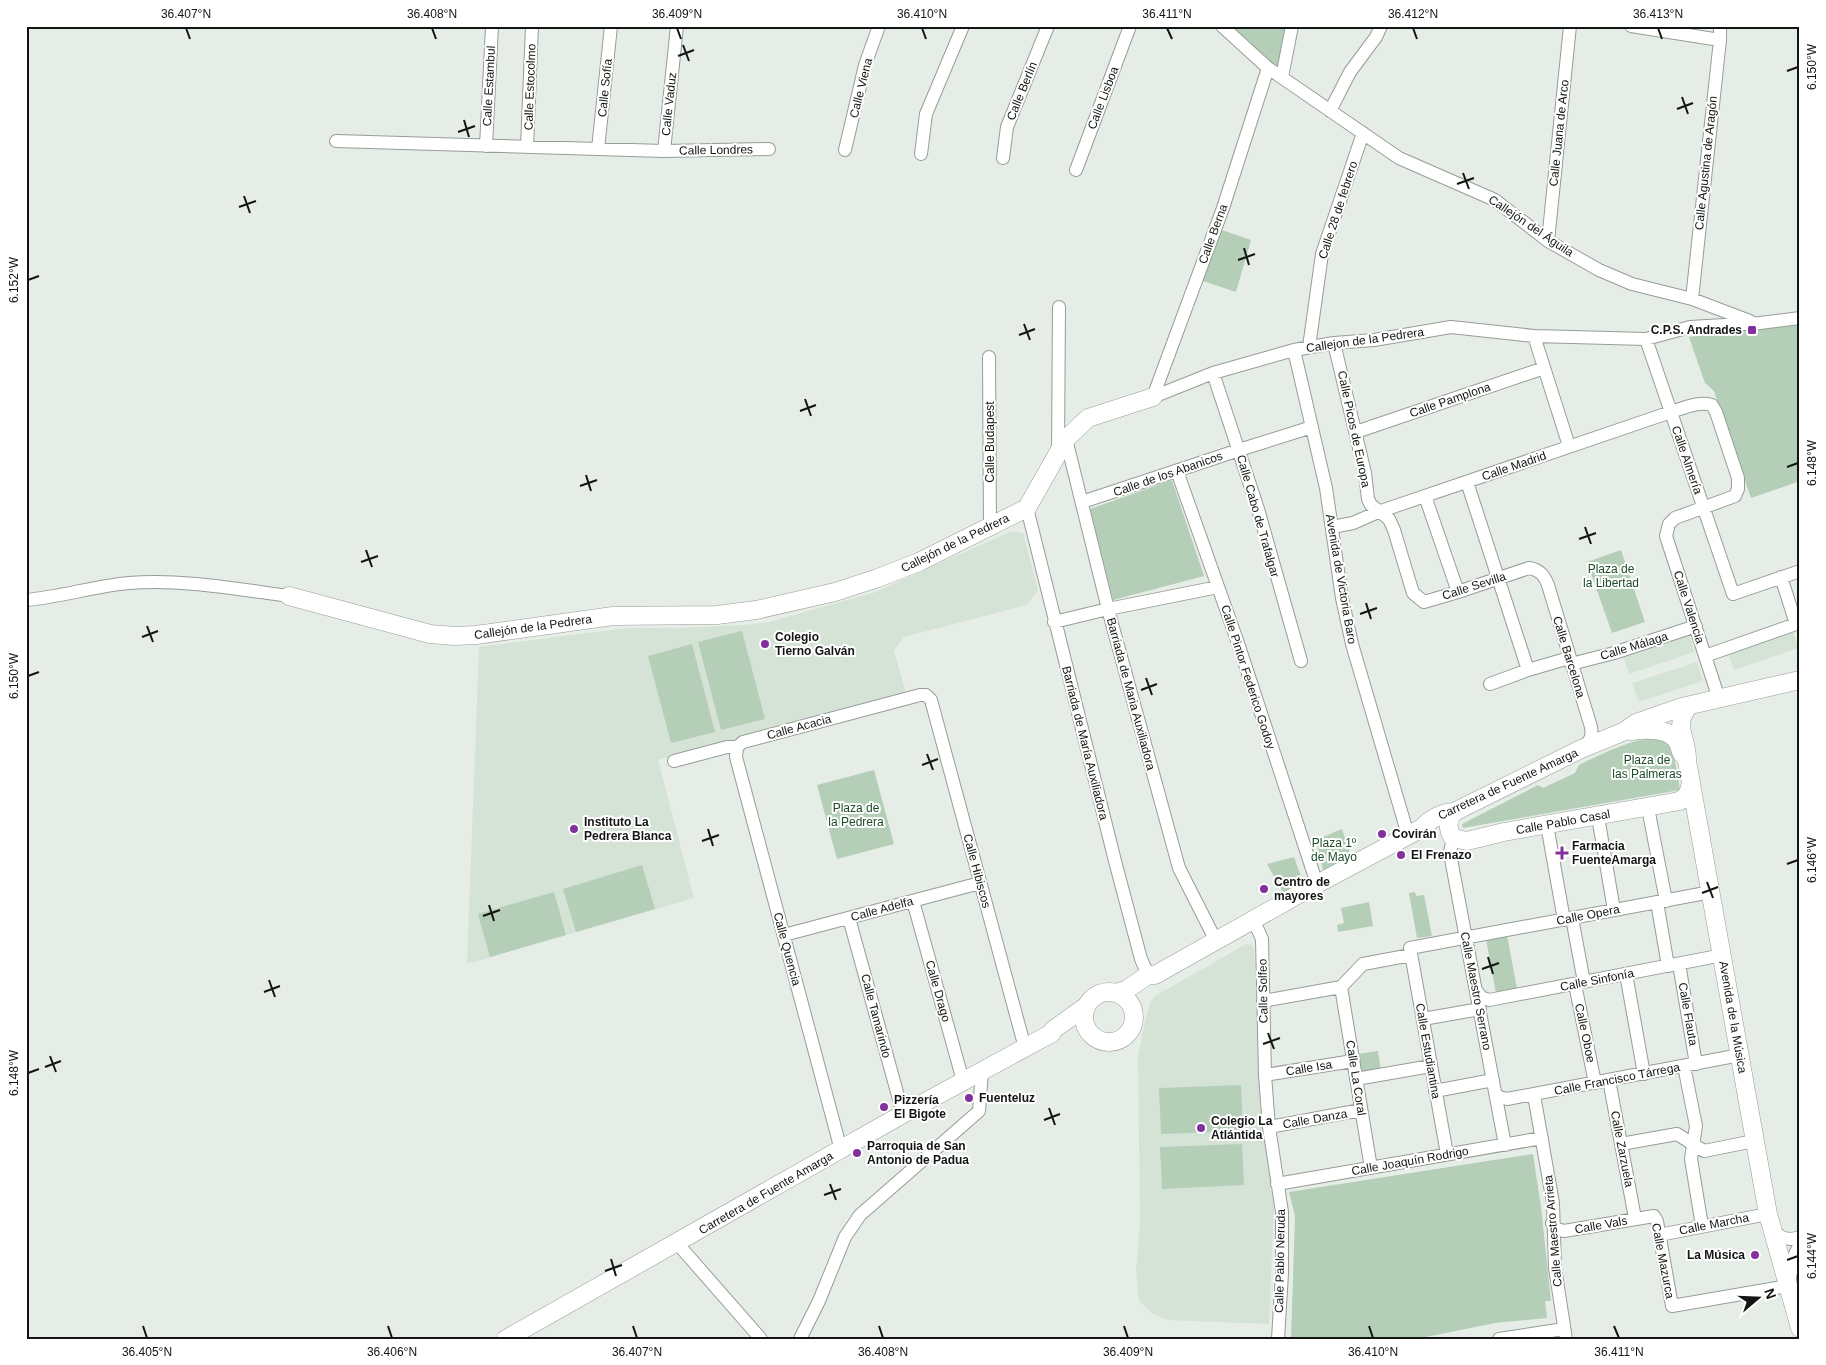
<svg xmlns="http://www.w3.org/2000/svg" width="1826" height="1365" font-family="Arial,sans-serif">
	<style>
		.built { fill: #d5e3d7 }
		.green { fill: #b4ceb7 }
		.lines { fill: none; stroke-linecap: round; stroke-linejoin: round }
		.street-casing { stroke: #969d97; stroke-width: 14 }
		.secondary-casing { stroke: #969d97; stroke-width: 19 }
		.street { stroke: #fff; stroke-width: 12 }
		.secondary { stroke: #fff; stroke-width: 18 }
		.ticks { fill: none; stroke: #121512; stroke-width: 2 }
		.poi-dot { fill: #83309f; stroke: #fff; stroke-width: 2 }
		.labels { text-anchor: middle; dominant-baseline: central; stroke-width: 4; stroke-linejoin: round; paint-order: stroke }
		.street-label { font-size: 12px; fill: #121512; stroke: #fff }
		.poi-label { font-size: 12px; font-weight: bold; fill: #121512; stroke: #fff; text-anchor: start }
		.park-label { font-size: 12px; fill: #1b4b27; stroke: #fff }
		.neatline { fill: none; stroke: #121512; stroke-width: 2 }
		.ticks-label { font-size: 12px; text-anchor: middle; fill: #121512 }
	</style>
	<rect width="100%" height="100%" fill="#e6ede6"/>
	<path class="built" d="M1012,531L1023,533L1038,590L1027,605L904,637L894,651L906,693L658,760L694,898L467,964L479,647L627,628H680L744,625L769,622L873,593Z
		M1793,631L1798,648L1734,670L1728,653Z
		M1689,635L1695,652L1629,674L1623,656Z
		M1697,662L1703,681L1639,702L1632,683Z
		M1246,944L1251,945L1254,949L1262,1114L1274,1205L1269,1324L1168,1320L1153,1314L1139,1301L1136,1271L1140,1224L1138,1056L1147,1013L1150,1003L1155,996Z"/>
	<path class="green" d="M1228,26H1287L1277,70Z
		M1216,228L1251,240L1236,292L1197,279Z
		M1800,321V481L1751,498L1714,391L1705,383L1689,337Z
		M1172,480L1204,576L1113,600L1090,509Z
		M1621,550L1645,622L1612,633L1587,562Z
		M742,631L765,719L721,730L698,642Z
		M692,644L715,732L671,743L648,656Z
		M1657,737L1667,743L1673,749L1680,790L1463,828L1462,824L1538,785L1543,788L1575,773L1579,765C1604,753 1629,740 1657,737Z
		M874,770L894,844L837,859L817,785Z
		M1342,829L1351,856L1324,874L1316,840Z
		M1294,857L1304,885L1285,896L1267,864Z
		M642,865L655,909L576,932L563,889Z
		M554,892L566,935L490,957L478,914Z
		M1415,892L1416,896L1424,895L1432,936L1417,938L1409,893Z
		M1369,902L1373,926L1338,932L1337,925L1344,923L1341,908Z
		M1507,935L1517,989L1496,993L1486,939Z
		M1378,1051L1381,1071L1360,1074L1357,1054Z
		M1241,1085L1243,1131L1161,1134L1159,1088Z
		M1242,1144L1244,1185L1162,1189L1160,1147Z
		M1533,1154L1541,1207L1551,1301H1545L1547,1318L1495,1323L1416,1339H1291L1295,1216L1289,1192Z"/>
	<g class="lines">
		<g class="street-casing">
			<path id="street" d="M1222,26L1268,68L1399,158L1495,200L1548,241L1599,270L1632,284L1692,299L1750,321
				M1631,26L1720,40
				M1282,77L1292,26
				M1330,111L1350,72L1376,37L1381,26
				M336,141L664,151L769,149
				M486,146L492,26
				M527,147L532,26
				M598,149L611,26
				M845,150L865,65L879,26
				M664,151L677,26
				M921,154L926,114L963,26
				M1003,158L1007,127L1048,26
				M1076,170L1130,26
				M1548,241L1570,26
				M1692,299L1720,40V26
				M1534,336L1569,446
				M1646,339L1733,594L1800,571
				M1334,343L1365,473L1368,499L1371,505L1389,519L1394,530L1413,593L1424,602L1458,592L1529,568C1540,570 1544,575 1548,585L1591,727C1593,738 1589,742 1581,749
				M1309,347L1322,254L1363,133
				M1294,350L1326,488L1342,598L1352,644L1408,835
				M989,357L990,527
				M1213,373L1258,509L1301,661
				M1153,397L1213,373L1294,350L1334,343L1374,340L1451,327L1534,336L1646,339L1690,327L1760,323L1800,318
				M1153,397L1223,208L1268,68
				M1356,432L1544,368
				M1066,439L1108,609L1179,868L1216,941
				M1058,452L1059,307
				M1177,471L1238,643L1317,884
				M1467,482L1528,670L1569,658
				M1425,496L1458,592
				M1082,502L1239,450L1312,427
				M1027,508L1115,861L1141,959L1148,975
				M1332,527L1353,523L1378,512L1671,412C1684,408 1698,401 1712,405L1716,412L1738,478V489L1735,496L1675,518L1669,524L1666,536L1719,699
				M26,600C60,597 95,586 129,583C183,579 236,589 289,596
				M1054,622L1108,609L1218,587
				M1705,656L1796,624L1781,577
				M1571,664L1614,653L1696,626
				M1490,684L1528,670
				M737,747L736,757L841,1150
				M674,761L727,747H737L743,742L920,695H926L931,700L1025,1048
				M1648,808L1666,901
				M1598,817L1614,910
				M1547,825L1564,920
				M1453,838L1450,852L1451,859L1505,1145
				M913,901L963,1081
				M1657,902L1668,966
				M849,918L903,1114
				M1572,918L1584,982
				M1253,919L1262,939L1265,1075L1269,1127L1282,1212V1273L1278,1339
				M784,935L980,883
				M1679,964L1696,1064
				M1626,974L1644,1074
				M1575,984L1595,1083
				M1341,987L1371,1168
				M1476,990L1481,997L1489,1000L1723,955
				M1263,1001L1341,987L1363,964L1411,955
				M1423,1019L1480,1009
				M1684,1066L1696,1126L1691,1159L1702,1226
				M1265,1075L1353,1061
				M1356,1079L1431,1066
				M1609,1080L1635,1218
				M1435,1091L1493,1080
				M1495,1093L1499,1097L1507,1099L1740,1055
				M1534,1095L1553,1203L1555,1268L1566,1339
				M1269,1127L1361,1110
				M1621,1144L1677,1134L1704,1151L1754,1141
				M1447,1154L1410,948L1711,892
				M1277,1184L1542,1138
				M1552,1223L1557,1229L1564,1231L1654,1216L1657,1221L1672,1306L1788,1286L1795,1254L1800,1244
				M1773,1229C1780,1239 1789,1241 1800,1237
				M1659,1235L1768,1214
				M677,1243L761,1339
				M800,1339L819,1301L845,1237L860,1215L979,1111L982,1071
				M1499,1339L1564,1329"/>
		</g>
		<g class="secondary-casing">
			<path id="secondary" d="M289,596L430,634L455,636L476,635L613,616L717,615L756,610L835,592L878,578L919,562L1027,508L1066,439L1088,418L1153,397
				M1689,706C1672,726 1688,739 1687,761L1768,1214L1800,1328
				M1631,731C1646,729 1670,727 1678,743C1680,747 1680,751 1682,754
				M1454,812C1447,820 1447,828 1453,838L1467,841L1504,832L1680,801L1688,794L1691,783
				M1084 1017a25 25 0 1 1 50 0a25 25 0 1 1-50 0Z
				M1115,993L1126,990L1148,975H1155L1317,884L1422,828C1429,820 1442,812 1454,812L1579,750L1625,731L1636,723L1682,707L1800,680
				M506,1339L903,1114L1052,1033L1053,1030L1085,1007"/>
		</g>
		<use href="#street" class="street"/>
		<use href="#secondary" class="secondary"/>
	</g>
	<path class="ticks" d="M186,28L190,39M432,28L436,39M677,28L681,39M922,28L926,39M1167,28L1172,39M1413,28L1417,39M1658,28L1662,39M683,45L689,61M678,56L694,50M1787,71L1798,67M1682,97L1688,114M1677,109L1693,103M464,120L469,137M458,132L475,126M1463,173L1469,189M1457,184L1474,178M244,196L250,213M239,207L256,201M1244,248L1249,265M1238,260L1255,254M28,280L39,276M1024,324L1030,340M1019,335L1035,329M805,399L811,416M800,411L816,405M1787,467L1798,463M586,475L591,491M580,486L597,480M1585,527L1591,544M1579,539L1596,533M366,550L372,567M361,562L378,556M1366,603L1371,619M1360,614L1377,608M147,626L153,642M142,637L158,631M28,676L39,672M1146,678L1152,695M1141,690L1157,684M927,754L933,770M922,765L938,759M708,829L713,846M702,841L719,835M1787,864L1798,860M1707,882L1713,898M1702,893L1718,887M489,905L494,921M483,916L500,910M1488,957L1493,974M1482,969L1499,963M269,980L275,997M264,992L280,986M1268,1033L1274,1049M1263,1044L1280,1038M50,1056L56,1072M45,1067L61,1061M28,1073L39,1069M1049,1108L1055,1125M1044,1120L1060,1114M830,1184L836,1200M824,1195L841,1189M611,1259L616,1276M1787,1260L1798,1256M605,1271L622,1265M143,1326L147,1338M388,1326L392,1338M633,1326L637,1338M879,1326L883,1338M1124,1326L1128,1338M1369,1326L1373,1338M1614,1326L1619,1338"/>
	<g class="poi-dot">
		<rect x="1747" y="325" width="10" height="10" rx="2.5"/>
		<circle cx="765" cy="644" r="5"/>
		<circle cx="574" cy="829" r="5"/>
		<circle cx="1382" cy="834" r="5"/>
		<path d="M1559.5 845.5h5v5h5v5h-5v5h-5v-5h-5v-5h5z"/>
		<circle cx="1401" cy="855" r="5"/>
		<circle cx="1264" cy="889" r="5"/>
		<circle cx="969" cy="1098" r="5"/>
		<circle cx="884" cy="1107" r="5"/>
		<circle cx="1201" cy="1128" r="5"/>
		<circle cx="857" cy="1153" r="5"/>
		<circle cx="1755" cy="1255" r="5"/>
	</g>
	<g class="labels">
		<g class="street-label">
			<text transform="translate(489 86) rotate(-87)">Calle Estambul</text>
			<text transform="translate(530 87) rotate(-88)">Calle Estocolmo</text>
			<text transform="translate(605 88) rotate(-84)">Calle Sofía</text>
			<text transform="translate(861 88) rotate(-76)">Calle Viena</text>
			<text transform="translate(1022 91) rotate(-68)">Calle Berlín</text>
			<text transform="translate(1103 98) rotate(-69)">Calle Lisboa</text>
			<text transform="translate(669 104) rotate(-84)">Calle Vaduz</text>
			<text transform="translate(1559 133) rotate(-84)">Calle Juana de Arco</text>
			<text transform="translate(716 150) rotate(-1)">Calle Londres</text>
			<text transform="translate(1706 163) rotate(-84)">Calle Agustina de Aragón</text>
			<text transform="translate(1338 210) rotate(-72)">Calle 28 de febrero</text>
			<text transform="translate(1531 226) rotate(34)">Callejón del Águila</text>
			<text transform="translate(1213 234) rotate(-70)">Calle Berna</text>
			<text transform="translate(1365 340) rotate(-8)">Callejon de la Pedrera</text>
			<text transform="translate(1450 400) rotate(-19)">Calle Pamplona</text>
			<text transform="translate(1354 429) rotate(78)">Calle Picos de Europa</text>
			<text transform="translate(990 442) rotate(-90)">Calle Budapest</text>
			<text transform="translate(1687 460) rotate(71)">Calle Almería</text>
			<text transform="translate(1514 466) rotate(-19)">Calle Madrid</text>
			<text transform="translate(1168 474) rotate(-19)">Calle de los Abanicos</text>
			<text transform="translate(1258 516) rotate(74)">Calle Cabo de Trafalgar</text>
			<text transform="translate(955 543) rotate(-26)">Callejón de la Pedrera</text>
			<text transform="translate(1341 579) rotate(80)">Avenida de Victoria Baro</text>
			<text transform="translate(1474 586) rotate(-18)">Calle Sevilla</text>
			<text transform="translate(1689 607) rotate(72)">Calle Valencia</text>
			<text transform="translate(533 627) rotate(-8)">Callejón de la Pedrera</text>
			<text transform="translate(1634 646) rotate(-17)">Calle Málaga</text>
			<text transform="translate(1569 657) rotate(73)">Calle Barcelona</text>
			<text transform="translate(1248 677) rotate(72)">Calle Pintor Federico Godoy</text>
			<text transform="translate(1131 694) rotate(75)">Barriada de Maria Auxiliadora</text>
			<text transform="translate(799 727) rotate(-15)">Calle Acacia</text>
			<text transform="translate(1085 743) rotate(76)">Barriada de María Auxiliadora</text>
			<text transform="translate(1508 784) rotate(-25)">Carretera de Fuente Amarga</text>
			<text transform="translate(1563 822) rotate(-10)">Calle Pablo Casal</text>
			<text transform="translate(977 871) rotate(75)">Calle Hibiscos</text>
			<text transform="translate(882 909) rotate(-15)">Calle Adelfa</text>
			<text transform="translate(1588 915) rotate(-11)">Calle Opera</text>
			<text transform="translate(787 949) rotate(75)">Calle Quencia</text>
			<text transform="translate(1597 980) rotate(-11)">Calle Sinfonía</text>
			<text transform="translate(938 991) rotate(74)">Calle Drago</text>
			<text transform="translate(1263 991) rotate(-91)">Calle Solfeo</text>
			<text transform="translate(1476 991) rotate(79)">Calle Maestro Serrano</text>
			<text transform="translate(1688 1014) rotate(80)">Calle Flauta</text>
			<text transform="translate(876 1016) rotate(75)">Calle Tamarindo</text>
			<text transform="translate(1733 1017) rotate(80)">Avenida de la Música</text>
			<text transform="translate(1585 1033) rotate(78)">Calle Oboe</text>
			<text transform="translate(1428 1051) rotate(80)">Calle Estudiantina</text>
			<text transform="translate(1309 1068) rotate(-9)">Calle Isa</text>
			<text transform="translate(1356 1078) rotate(81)">Calle La Coral</text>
			<text transform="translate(1617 1079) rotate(-11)">Calle Francisco Tárrega</text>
			<text transform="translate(1315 1119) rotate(-10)">Calle Danza</text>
			<text transform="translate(1622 1149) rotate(79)">Calle Zarzuela</text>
			<text transform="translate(1410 1161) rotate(-10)">Calle Joaquín Rodrigo</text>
			<text transform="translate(766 1193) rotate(-30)">Carretera de Fuente Amarga</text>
			<text transform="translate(1714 1224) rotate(-11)">Calle Marcha</text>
			<text transform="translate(1601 1225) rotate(-10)">Calle Vals</text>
			<text transform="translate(1553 1231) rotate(-95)">Calle Maestro Arrieta</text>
			<text transform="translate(1280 1261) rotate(-89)">Calle Pablo Neruda</text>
			<text transform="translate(1663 1261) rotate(79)">Calle Mazurca</text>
		</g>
		<g class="poi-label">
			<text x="1742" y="330" text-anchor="end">C.P.S. Andrades</text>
			<text x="775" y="637">Colegio<tspan x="775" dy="14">Tierno Galván</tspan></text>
			<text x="584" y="822">Instituto La<tspan x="584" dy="14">Pedrera Blanca</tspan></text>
			<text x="1392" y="834">Covirán</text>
			<text x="1572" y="846">Farmacia<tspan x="1572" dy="14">FuenteAmarga</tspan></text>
			<text x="1411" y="855">El Frenazo</text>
			<text x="1274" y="882">Centro de<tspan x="1274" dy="14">mayores</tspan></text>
			<text x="979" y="1098">Fuenteluz</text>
			<text x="894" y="1100">Pizzería<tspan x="894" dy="14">El Bigote</tspan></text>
			<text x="1211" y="1121">Colegio La<tspan x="1211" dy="14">Atlántida</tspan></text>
			<text x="867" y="1146">Parroquia de San<tspan x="867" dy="14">Antonio de Padua</tspan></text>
			<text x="1745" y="1255" text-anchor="end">La Música</text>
		</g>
		<g class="park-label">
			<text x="1611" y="569">Plaza de<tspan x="1611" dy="14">la Libertad</tspan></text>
			<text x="1647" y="760">Plaza de<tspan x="1647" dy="14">las Palmeras</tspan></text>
			<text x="856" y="808">Plaza de<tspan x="856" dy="14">la Pedrera</tspan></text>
			<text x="1334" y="843">Plaza 1º<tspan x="1334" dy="14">de Mayo</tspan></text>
		</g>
	</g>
	<rect width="1826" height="1365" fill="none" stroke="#ffffff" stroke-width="55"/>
	<g transform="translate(1758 1298) rotate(71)" stroke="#ffffff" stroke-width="4" paint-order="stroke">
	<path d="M0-4L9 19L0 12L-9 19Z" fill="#121512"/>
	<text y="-8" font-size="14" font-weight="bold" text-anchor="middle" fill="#121512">N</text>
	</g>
	<rect x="28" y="28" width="1770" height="1310" class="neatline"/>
	<g class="ticks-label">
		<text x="186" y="18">36.407°N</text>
		<text x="432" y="18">36.408°N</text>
		<text x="677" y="18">36.409°N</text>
		<text x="922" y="18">36.410°N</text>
		<text x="1167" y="18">36.411°N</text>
		<text x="1413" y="18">36.412°N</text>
		<text x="1658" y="18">36.413°N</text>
		<text transform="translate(1812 67) rotate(-90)" y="4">6.150°W</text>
		<text transform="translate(14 280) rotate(-90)" y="4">6.152°W</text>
		<text transform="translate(1812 463) rotate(-90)" y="4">6.148°W</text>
		<text transform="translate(14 676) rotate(-90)" y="4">6.150°W</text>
		<text transform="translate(1812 860) rotate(-90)" y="4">6.146°W</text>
		<text transform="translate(14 1073) rotate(-90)" y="4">6.148°W</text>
		<text transform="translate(1812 1256) rotate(-90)" y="4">6.144°W</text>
		<text x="147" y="1356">36.405°N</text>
		<text x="392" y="1356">36.406°N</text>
		<text x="637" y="1356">36.407°N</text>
		<text x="883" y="1356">36.408°N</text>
		<text x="1128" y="1356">36.409°N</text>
		<text x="1373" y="1356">36.410°N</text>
		<text x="1619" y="1356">36.411°N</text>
	</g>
</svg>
